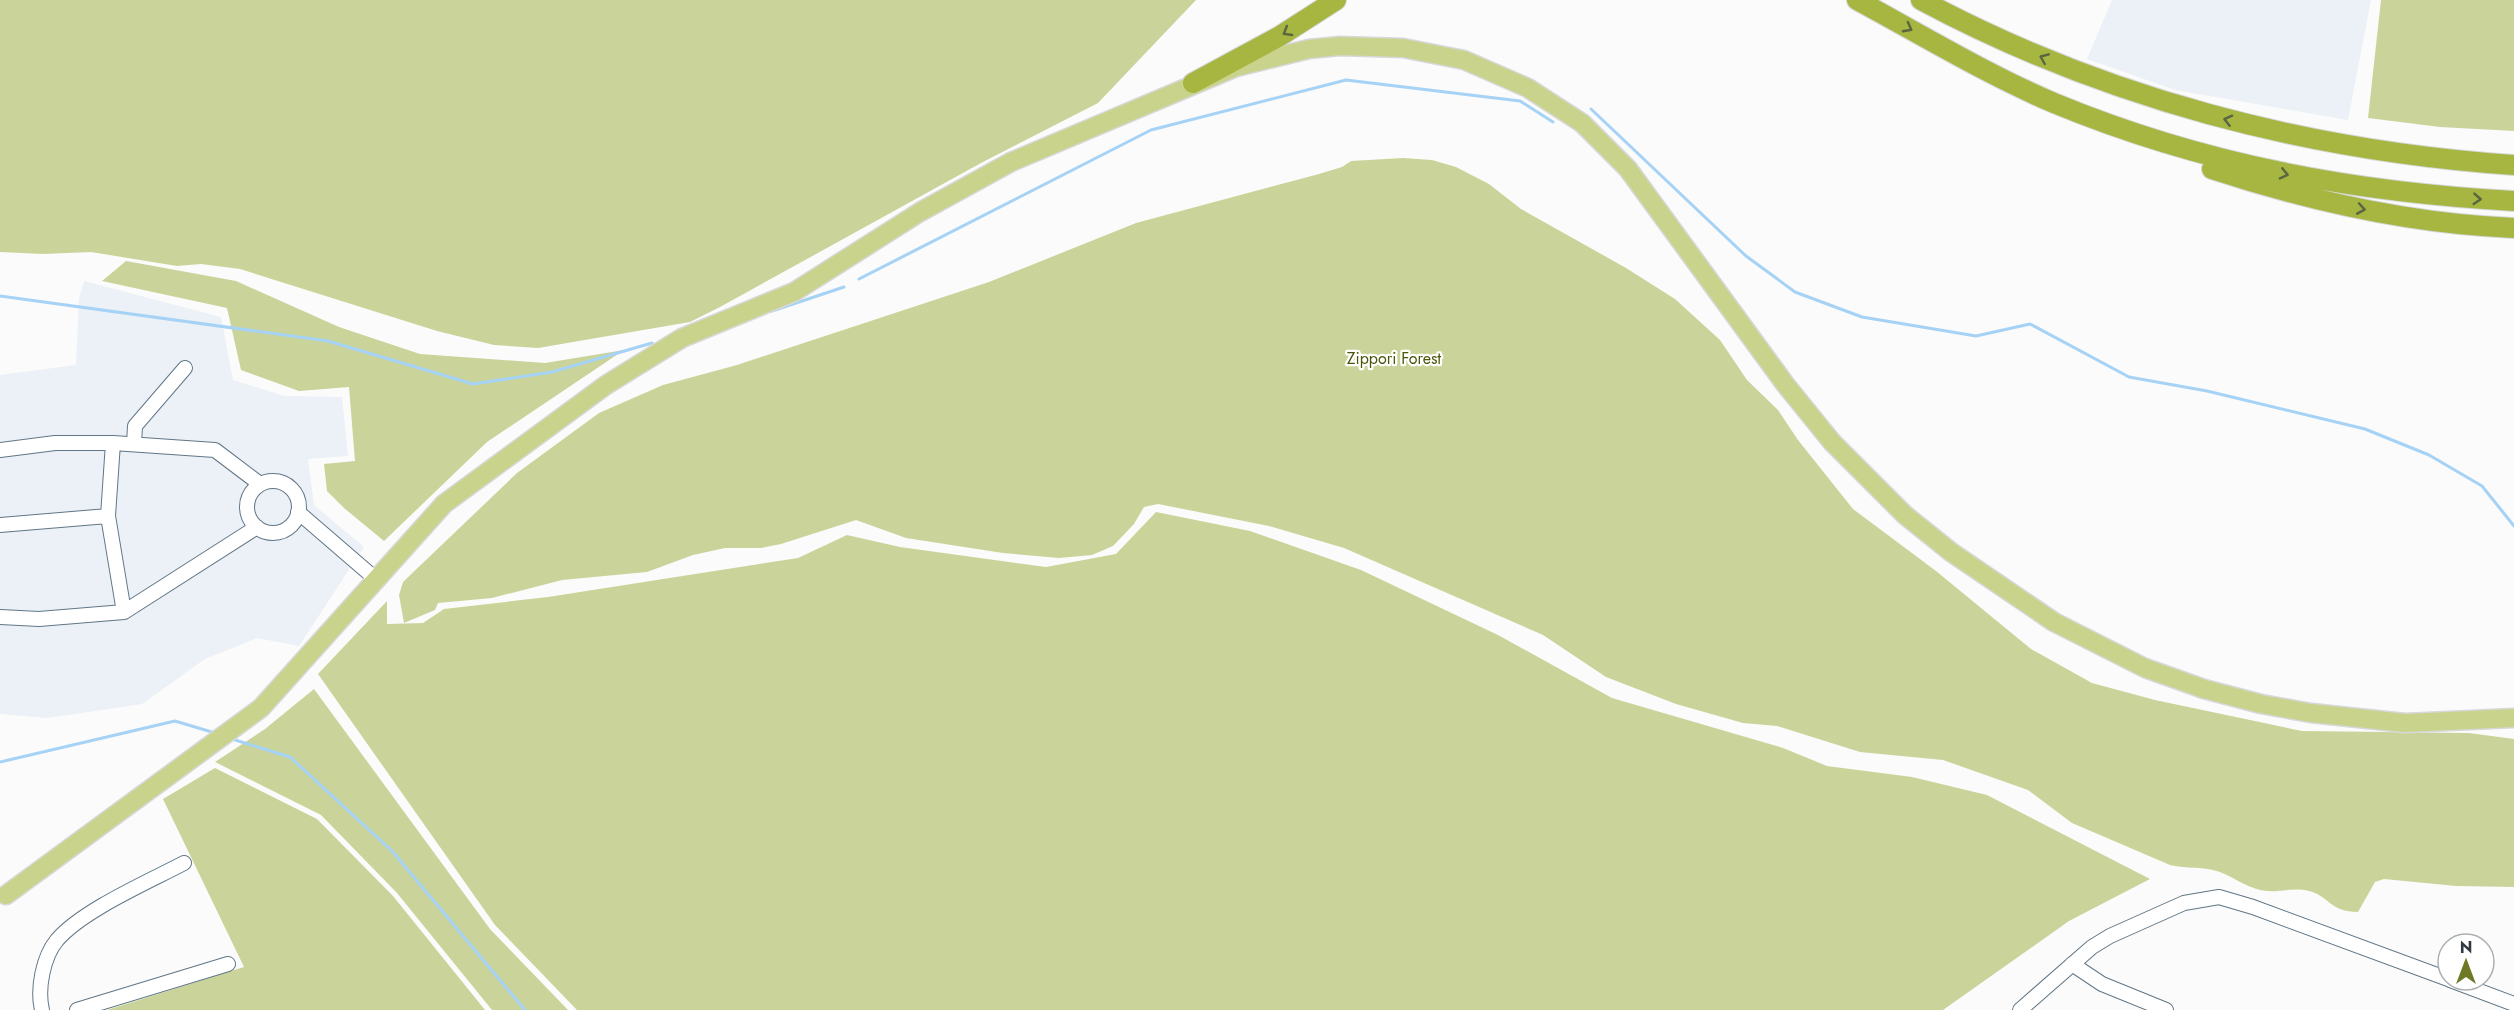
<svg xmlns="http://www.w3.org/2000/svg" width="2514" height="1010" font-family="Jost,sans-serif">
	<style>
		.built { fill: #ebf1f6 }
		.green { fill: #cad49a }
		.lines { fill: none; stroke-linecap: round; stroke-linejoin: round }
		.stream { stroke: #a5d2f5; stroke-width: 3 }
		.minor-casing { stroke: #617686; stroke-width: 16 }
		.major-casing { stroke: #d6d8d9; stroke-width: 21 }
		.highway-casing { stroke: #d6d8d9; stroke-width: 22 }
		.minor { stroke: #fff; stroke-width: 14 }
		.major { stroke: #cad38c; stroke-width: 18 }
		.highway { stroke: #a7b640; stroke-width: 20 }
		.oneway { stroke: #5a6541 }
		.labels { text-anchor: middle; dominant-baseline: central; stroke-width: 4.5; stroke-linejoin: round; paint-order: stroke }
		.park-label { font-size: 16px; fill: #4d550b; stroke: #fff }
	</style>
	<rect width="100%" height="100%" fill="#fbfbfb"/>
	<path class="built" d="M2112,0H2371L2348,120L2175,90L2087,59Z
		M84,281L221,317L233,380L284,396L342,397L348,456L308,459L314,505L364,547L299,646L257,638L205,659L142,704L48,718L0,714V375L76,365L79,299Z"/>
	<path class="green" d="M0,0H1196L1098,103L981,163L720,307L690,322L538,348L494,345L437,331L240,269L201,264L177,266L91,252L43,254L0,252Z
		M2381,0H2514V131L2440,127L2368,118Z
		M1403,158L1432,160L1456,167L1489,184L1521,209L1626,268L1675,299L1720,340L1747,380L1778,410L1798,440L1853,509L1936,571L2031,649L2092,683L2155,700L2302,731L2469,733L2514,739V887L2456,886L2384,879L2375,882L2358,912C2330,912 2329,896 2309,891C2294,887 2282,892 2267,891C2251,890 2235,878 2220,872C2204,866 2187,869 2170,865L2072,823L2028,790L1943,760L1860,752L1777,726L1743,723L1676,704L1606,677L1543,635L1344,548L1269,526L1158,504L1144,507L1134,524L1113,546L1092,555L1059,558L1003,553L906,538L856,520L781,544L761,548H725L693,555L647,572L562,580L492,598L438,603L435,610L404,623L399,595L403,582L517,473L599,413L663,385L737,365L989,282L1136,223L1319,174L1342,167L1351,161Z
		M126,261L236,281L339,327L420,354L545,363L624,350L487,442L384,541L344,508L327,491L324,464L355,461L349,387L299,391L241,370L227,308L102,281Z
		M1156,512L1250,531L1361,570L1498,635L1612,698L1783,748L1827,766L1912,777L1987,795L2150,879L2069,921L1943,1010H577L495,925L318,674L387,601V624L423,623L444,609L548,597L798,558L847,535L900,547L1046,567L1116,554Z
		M314,689L490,929L568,1010H492L397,893L321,815L215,762L265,729Z
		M215,768L317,819L393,896L485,1010H107L244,967L163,799Z"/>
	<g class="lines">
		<path class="stream" d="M1591,109L1746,256L1795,292L1862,317L1976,336L2030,324L2129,377L2207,391L2365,429L2429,455L2482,486L2514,526
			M859,279L1151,130L1346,80L1520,101L1553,122
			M0,296L328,341L473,384L552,372L652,343
			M772,311L844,287
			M232,739L290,757L392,851L525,1010
			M0,762L175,721L215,733"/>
		<g class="minor-casing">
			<path id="minor" d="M134,444L135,426L185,368
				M0,450L55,443H113L215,450L260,484
				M247 507a26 26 0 1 1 52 0a26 26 0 1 1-52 0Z
				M298,512L378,581
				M0,525L108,516
				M124,612L257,527
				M0,617L39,619L124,612L108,516L113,443
				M2072,964L2102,984L2166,1010
				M2450,980L2514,1004
				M42,1010C37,989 43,957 57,940C83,910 148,882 184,863
				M77,1010L228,964
				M2020,1010L2092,947L2110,936L2184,903L2219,897L2253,907L2448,979"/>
		</g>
		<g class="major-casing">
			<path id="major" d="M6,895L261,708L444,504L606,385L682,338L794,292L920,212L1011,162L1236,67L1309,49L1340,46L1403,48L1464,60L1528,88L1582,123L1628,169L1785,384L1832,442L1905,515L1951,552L2054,622L2145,668L2204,689L2261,704L2311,713L2405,723L2514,718"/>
		</g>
		<g class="highway-casing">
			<path id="highway" d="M1857,0C1922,35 1986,74 2054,103C2204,165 2353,192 2514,201
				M1921,0C2104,98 2307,151 2514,165
				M1193,83L1280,36L1336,0
				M2212,169C2309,201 2411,224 2514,228"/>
		</g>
		<use href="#minor" class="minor"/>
		<use href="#major" class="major"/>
		<use href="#highway" class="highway"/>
	</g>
	<defs><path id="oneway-chevron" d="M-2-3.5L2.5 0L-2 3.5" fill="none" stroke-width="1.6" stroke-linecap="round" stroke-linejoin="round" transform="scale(1.5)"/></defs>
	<g class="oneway">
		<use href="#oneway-chevron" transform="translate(1908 28) rotate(28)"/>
		<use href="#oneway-chevron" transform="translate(1287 32) rotate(149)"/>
		<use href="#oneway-chevron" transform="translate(2044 58) rotate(-157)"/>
		<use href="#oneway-chevron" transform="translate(2228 120) rotate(-166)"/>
		<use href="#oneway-chevron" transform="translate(2284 174) rotate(13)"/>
		<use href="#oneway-chevron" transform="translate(2477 199) rotate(4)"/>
		<use href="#oneway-chevron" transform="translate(2361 209) rotate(10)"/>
	</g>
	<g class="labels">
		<g class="park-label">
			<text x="1394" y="358">Zippori Forest</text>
		</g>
	</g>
	<g transform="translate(2466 962)"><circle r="28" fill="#ffffff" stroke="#adb0b3" stroke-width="1.5"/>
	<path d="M0-4.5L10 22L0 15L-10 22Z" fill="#6f7925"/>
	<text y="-9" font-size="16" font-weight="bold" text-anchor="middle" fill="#313a42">N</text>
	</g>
</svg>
